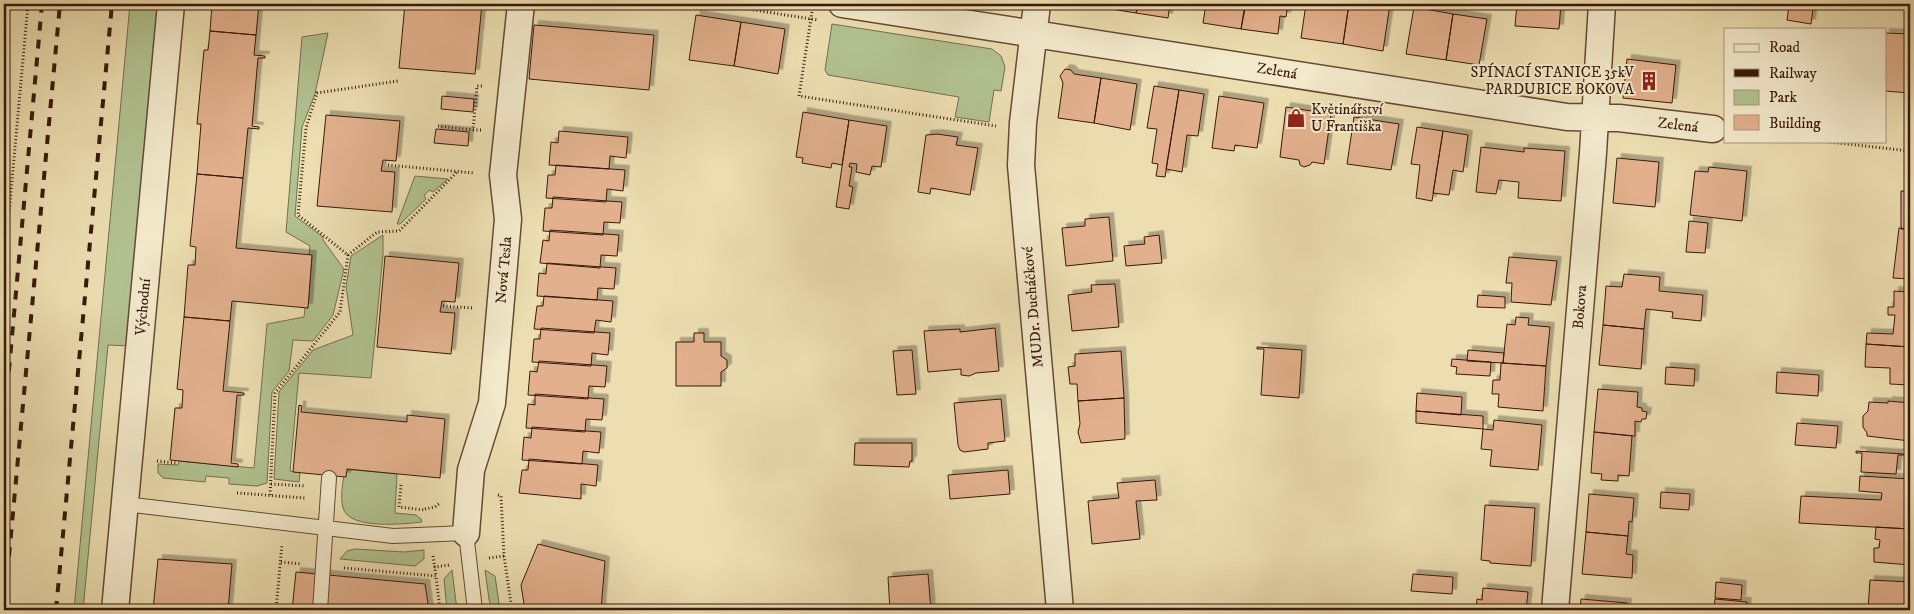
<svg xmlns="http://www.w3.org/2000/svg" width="1914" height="614" font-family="'IM FELL DW Pica',serif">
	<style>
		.green { fill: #b2c291; stroke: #766e4e }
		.building { fill: #e2b08d; stroke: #3a190b; filter: url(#shadow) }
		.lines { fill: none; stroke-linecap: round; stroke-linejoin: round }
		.service-casing { stroke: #664a34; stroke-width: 16 }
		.minor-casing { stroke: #664a34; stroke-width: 29 }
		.path { stroke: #3a190b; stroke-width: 3; stroke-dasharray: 1 2.5; stroke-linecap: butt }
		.service { stroke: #f3eacc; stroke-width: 14 }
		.minor { stroke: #f3eacc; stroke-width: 26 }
		.rail { stroke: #3a190b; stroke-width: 4; stroke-dasharray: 9 9; stroke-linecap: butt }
		.labels { text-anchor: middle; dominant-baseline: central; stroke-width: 4; stroke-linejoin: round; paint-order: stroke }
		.street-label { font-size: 15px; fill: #3a190b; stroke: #f3eacc }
		.poi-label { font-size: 15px; fill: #3a190b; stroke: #f3eacc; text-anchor: end }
	</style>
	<defs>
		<filter id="shadow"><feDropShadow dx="4.5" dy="-4.5" stdDeviation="0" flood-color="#0004"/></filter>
	</defs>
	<rect width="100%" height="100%" fill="#ecdeb1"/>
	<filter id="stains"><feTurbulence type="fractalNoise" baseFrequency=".004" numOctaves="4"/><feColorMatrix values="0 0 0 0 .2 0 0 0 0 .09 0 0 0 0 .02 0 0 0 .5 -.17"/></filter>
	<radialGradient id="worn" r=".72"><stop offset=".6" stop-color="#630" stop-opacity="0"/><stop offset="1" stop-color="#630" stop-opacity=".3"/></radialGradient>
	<path class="green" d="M130,4H159L129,346L108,345L83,610H74Z
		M832,24L992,49L1001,56L1005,67L1001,91L994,90L989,122L955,117L959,97L828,75L825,70Z
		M328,33L315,94L302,127L295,216L323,237V240L344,269L333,315L313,341L293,340L289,371L272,392L267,483L257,486L229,484V478L206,476L205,482L163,478L158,473V464L178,465L179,461L254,468L267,324L304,317L305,308H308L312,256L309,255L310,246L286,232L302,37Z
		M415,176L448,179L433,192L429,190L424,196L426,199L400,224H397Z
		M383,235V255L371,378L299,373L290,471L300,473L299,482L274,479L279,392L313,350L353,335L346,287L351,256Z
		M345,469L397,474L395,513L416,515L421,519L422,522C404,524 349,530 343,508C340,497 343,480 345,469Z
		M355,549L404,552L424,550V559L415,566L340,559L347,551Z
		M452,570L457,610H447L444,579Z
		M485,570L495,576L500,610H492L489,599Z"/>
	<path class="building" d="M212,4H259L256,35L210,31Z
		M405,4H482L475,74L399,68Z
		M1080,4H1138L1136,13Z
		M1138,4H1170L1168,18L1136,13Z
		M1206,4H1245L1241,29L1203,23Z
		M1246,4H1288L1286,17L1280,16L1278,34L1241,29Z
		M1306,4H1349L1343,44L1301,38Z
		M1349,4H1390L1383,51L1343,44Z
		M1517,4H1561L1559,29L1515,26Z
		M1789,5L1813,9L1811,24L1787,20Z
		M1414,7L1453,14L1446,60L1406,54Z
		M1453,14L1487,19L1479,65L1446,60Z
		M696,15L741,22L734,66L689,60Z
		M741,22L785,29L778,74L734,66Z
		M534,25L654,35L649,90L529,79Z
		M210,31L256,35L254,55L265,56V58H258L252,126L259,127V129L248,128L243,178L197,174L201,124H197L204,50H208Z
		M1885,33L1910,34V93L1885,91Z
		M1627,59L1676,65L1672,103L1623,98Z
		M1065,69L1071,70L1074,74L1101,78L1094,123L1058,118L1063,83L1060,76Z
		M1101,78L1137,84L1130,130L1094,123Z
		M1154,86L1179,90L1165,177L1156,176L1158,164L1152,163L1157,129L1147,128Z
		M1179,90L1204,94L1198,136L1187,135L1182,172L1166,169Z
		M442,96L474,99L473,112L441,109Z
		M1219,96L1264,103L1257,148L1235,145L1234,151L1212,148Z
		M1286,107L1331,114L1324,164L1312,162L1310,165L1304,167L1300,165L1299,160L1280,157Z
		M803,112L849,120L842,165L832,163L831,168L802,163L803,158L796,157Z
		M326,115L400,121L396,161L383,160L381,171L395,172L392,212L317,206Z
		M1354,117L1399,124L1391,170L1347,164Z
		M849,120L887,126L881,167L872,166L870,175L856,172L857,164L850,163L849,167H852L849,186L853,187L849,209L836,207Z
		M1417,127L1443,131L1432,201L1416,198L1420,165L1411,164Z
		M436,129L469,132L468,146L434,143Z
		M559,131L628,137L626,158L610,156L609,169L549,165L551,142L558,143Z
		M1443,131L1468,135L1463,172L1453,170L1449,195L1433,193Z
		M937,134L958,137L956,145L978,148L970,195L931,188L930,194L918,192L926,135Z
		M1481,147L1524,152V148L1565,151L1561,201L1518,198L1519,182L1499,180L1496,194L1476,192Z
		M1617,158L1659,162L1655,207L1613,203Z
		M556,165L625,170L623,191L607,189L606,202L546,198L548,175H555Z
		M1709,167L1747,171L1742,221L1690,215L1695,171L1708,172Z
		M197,174L243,178L236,248L312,255L308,308L232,301L230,321L184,317L188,265H195L196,247L190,246Z
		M1901,191H1910V229H1901Z
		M553,197L622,202L620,223L604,222L603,235L543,231L545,208H552Z
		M1109,217L1113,261L1066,266L1062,228L1085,226V219Z
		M1689,221L1708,223L1705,253L1686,252Z
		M1899,228L1910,229V279L1893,278Z
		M550,230L619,235L617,256L601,255L600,268L540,263L543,240L549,241Z
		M1159,235L1162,263L1126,266L1124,246L1145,244L1144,237Z
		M385,256L459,263L455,302L442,301L440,312L455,313L451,354L377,347Z
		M1509,257L1557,261L1551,305L1511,302L1512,283H1506Z
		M547,263L616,268L614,289L598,288L597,300L537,296L539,273L546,274Z
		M1624,274L1660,277L1659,291L1703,295L1701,321L1672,318L1673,312L1646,309L1644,329L1603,325L1606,286L1622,287Z
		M1115,284L1119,327L1072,331L1068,295L1092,292L1091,285Z
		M1894,291L1910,292V347L1866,344L1867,333L1893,334L1895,315H1888V307H1894Z
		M1478,295L1505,297V308L1477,307Z
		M544,296L613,301L611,322L596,320L594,333L534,329L537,306H543Z
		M184,317L230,321L223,391L244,393V395H237L231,463L238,464V467L170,460L175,408H182L183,390L177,389Z
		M1516,317L1529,318L1528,325L1550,327L1546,366L1503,363L1507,324L1515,325Z
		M1603,325L1644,329L1641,369L1599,365Z
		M541,328L610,333L608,355L592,353L591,366L532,362L534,339H540Z
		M995,328L999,371L976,373L969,376L961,375V369L928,372L924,331L960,329V332Z
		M694,333H704V342H721V356L727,360V368L721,372V386H676V342H694Z
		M1866,344L1910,347V385L1890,384V368L1865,367Z
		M1257,347L1302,350L1299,398L1261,395L1264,349H1257Z
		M912,350L916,394L897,395L893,351Z
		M1468,350L1504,353L1503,363L1467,361Z
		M1121,351L1124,398L1078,401L1077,384H1070L1068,367L1075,366V354Z
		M1452,359L1491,362L1490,376L1456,374L1457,367L1451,366Z
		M539,361L607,366L605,387L589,386L588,399L528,395L530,371L537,372Z
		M1501,363L1546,366L1543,411L1498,407L1499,394H1492L1493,380H1500Z
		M1666,367L1695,369L1694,386L1665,384Z
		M1777,372L1819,375L1818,396L1776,393Z
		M1598,389L1638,392L1637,407L1642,408V411L1647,412L1646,419H1642L1641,422L1635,421V436L1594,432Z
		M1417,393L1462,397L1461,415L1416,411Z
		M535,394L604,399L602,420L586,419L585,432L526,428L528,404L535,405Z
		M1124,398L1125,439L1081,443L1078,432L1080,424L1078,401Z
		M1001,399L1005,441L988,443V449L964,452L960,450L958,445L954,403Z
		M1888,401L1910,403V441L1867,436V433L1863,427V416L1868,411L1869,402L1888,403Z
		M299,405L302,406L301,412L407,422V415L445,419L440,478L347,469L346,477L293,472Z
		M1416,411L1483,416V429L1416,423Z
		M1494,420L1542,425L1538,470L1490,466L1492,450L1481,449L1483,429L1493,430Z
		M1797,423L1838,426L1836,448L1795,445Z
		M532,427L601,432L599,453L583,451L582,464L522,460L524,437L531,438Z
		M1594,432L1632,436L1629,476L1618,475V481L1601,480L1602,474L1591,473Z
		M855,443H912V461H910L909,467L854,465Z
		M1856,451L1904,454V455H1898L1896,474L1861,472L1862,453H1856Z
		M529,459L598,465L596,486L581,484V499L519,493L522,470H528Z
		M1008,470L1010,494L950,499L948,475Z
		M1860,476L1910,479V529L1799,523L1801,496L1881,500L1882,493L1859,491Z
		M1155,480L1157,500L1136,501L1140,539L1092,544L1088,501L1119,498L1117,483Z
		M1661,492L1690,494L1689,510L1660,508Z
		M1589,494L1634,498L1632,522L1629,521L1628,536L1586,532Z
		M1485,505L1535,508L1531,566L1490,563V561L1481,560Z
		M1876,527L1910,529V565L1874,562V548H1879L1880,540L1875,539Z
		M1586,532L1628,536L1626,554L1633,555L1632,578L1582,574Z
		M538,544L605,561L601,610H525L521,585Z
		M158,559L232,564L228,610H153Z
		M296,572L425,584L429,610H292Z
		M928,574L931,610H890L888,577Z
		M1413,574L1453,577L1452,594L1411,591Z
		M1870,580L1910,582V610H1868Z
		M1716,582L1742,585L1741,600L1715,598Z
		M1483,588L1528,592L1526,610H1476L1477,599L1482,600Z
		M1581,599L1627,603L1626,610H1580Z
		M1715,599L1747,602L1746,610H1714Z"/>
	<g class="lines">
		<g class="service-casing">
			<path id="service" d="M125,504L393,536L466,533L475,610
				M320,610L329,478"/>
		</g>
		<g class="minor-casing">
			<path id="minor" d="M842,4L1567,117L1619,118L1713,129
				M1037,4L1023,123L1021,165L1060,610
				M466,533L471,470L492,403L508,219L503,175L521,4
				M115,610L171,4
				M1555,610L1593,153L1602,4"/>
		</g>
		<path class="path" d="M715,4L818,20
			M813,5L799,96L996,126
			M438,126L473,130
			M481,130H473L477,86H484
			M1820,141L1910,151
			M388,165L474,173
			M348,255L377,232L399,231L458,171
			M4,269L28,4
			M443,306L473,308
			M157,461L176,463
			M271,484L306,486
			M401,485L399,507L425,510
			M237,493L305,498
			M270,495L275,393L340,312L348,255L298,215L306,128L317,93L398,81
			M498,495L501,496L504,556L512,610
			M425,509L435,507L440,503
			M433,556L436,576
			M489,558L504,556
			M281,562L302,564
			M434,567L449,565
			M344,568L436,576L440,610
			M276,610L282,544"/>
		<use href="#service" class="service"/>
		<use href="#minor" class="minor"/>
		<path class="rail" d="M4,425L42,4
			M4,610L60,4
			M56,610L112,4"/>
	</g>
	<defs>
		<g id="building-bare" transform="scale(1.5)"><path d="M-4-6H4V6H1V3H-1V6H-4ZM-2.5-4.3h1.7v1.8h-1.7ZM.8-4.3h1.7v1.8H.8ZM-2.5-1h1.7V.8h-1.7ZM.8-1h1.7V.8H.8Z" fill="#8f2418" stroke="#f3eacc" stroke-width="2.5" paint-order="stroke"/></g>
		<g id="shop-bare" transform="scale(1.5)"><path d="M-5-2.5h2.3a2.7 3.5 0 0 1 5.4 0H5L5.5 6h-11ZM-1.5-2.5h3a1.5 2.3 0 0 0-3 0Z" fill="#8f2418" stroke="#f3eacc" stroke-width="2.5" paint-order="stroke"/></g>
	</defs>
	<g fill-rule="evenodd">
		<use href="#building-bare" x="1649" y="81"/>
		<use href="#shop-bare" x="1296" y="118"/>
	</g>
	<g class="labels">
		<g class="street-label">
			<text transform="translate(1277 71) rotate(9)">Zelená</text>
			<text transform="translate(1678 125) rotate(7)">Zelená</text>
			<text transform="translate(504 270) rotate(-85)">Nová Tesla</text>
			<text transform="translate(143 307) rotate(-85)">Východní</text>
			<text transform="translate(1033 307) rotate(-95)">MUDr. Ducháčkové</text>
			<text transform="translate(1580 307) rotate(-85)">Bokova</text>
		</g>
		<g class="poi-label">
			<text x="1634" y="72">SPÍNACÍ STANICE 35kV<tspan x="1634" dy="17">PARDUBICE BOKOVA</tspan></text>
			<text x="1311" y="109" text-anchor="start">Květinářství<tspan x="1311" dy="17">U Františka</tspan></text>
		</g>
	</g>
	<rect width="1914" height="614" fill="none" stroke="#ecdeb1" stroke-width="20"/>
	<rect x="5" y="5" width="1904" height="604" fill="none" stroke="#3a190b" stroke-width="2.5"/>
	<rect x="10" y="10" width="1894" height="594" fill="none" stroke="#3a190b"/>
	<rect x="1724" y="28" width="162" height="115" fill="#f3eacc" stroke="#a9967f"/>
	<rect x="1734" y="44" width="25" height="8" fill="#f3eacc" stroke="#a9967f"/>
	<text x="1769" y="52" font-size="15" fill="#3a190b">Road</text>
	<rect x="1734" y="69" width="25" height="8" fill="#3a190b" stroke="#a9967f"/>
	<text x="1769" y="78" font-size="15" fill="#3a190b">Railway</text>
	<rect x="1734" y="90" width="25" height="15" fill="#b2c291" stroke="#a9967f"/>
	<text x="1769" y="102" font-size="15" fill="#3a190b">Park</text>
	<rect x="1734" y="115" width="25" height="15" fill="#e2b08d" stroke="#a9967f"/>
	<text x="1769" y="128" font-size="15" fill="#3a190b">Building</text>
	<rect width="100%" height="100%" filter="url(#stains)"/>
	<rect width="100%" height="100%" fill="url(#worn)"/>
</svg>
